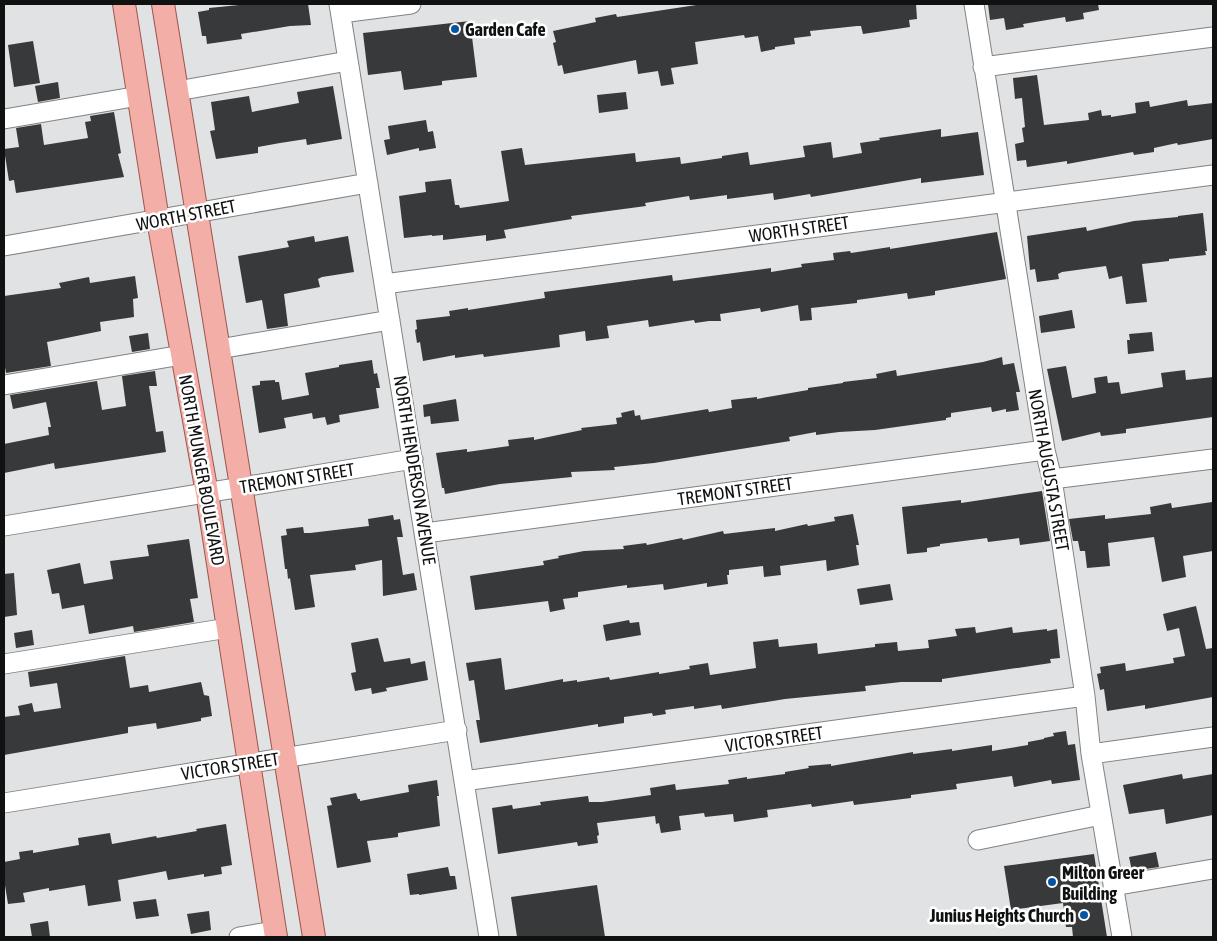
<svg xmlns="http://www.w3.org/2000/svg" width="1217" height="941" font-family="'Asap Condensed',sans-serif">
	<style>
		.building { fill: #37393a }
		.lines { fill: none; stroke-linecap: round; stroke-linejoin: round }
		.minor-casing { stroke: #818284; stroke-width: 21 }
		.major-casing { stroke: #9d544c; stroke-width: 24 }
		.minor { stroke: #fff; stroke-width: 19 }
		.major { stroke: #f2aea7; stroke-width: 22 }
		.poi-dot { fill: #0454a3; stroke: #fff; stroke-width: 2 }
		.labels { text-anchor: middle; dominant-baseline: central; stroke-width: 5; stroke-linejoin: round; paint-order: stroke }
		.poi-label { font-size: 18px; font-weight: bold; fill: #101111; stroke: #fff; text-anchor: start }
		.street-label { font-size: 18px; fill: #101111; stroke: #fff }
	</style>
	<rect width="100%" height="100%" fill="#e0e2e3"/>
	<path class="building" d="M249,4H308L311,25L290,26L241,34L242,39L207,44L206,36H202L198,12L209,10V8Z
		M703,4H916L917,19L909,20L910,27L863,34L861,26H857L810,31L811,36L794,38L795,44L775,47V49L761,52L758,36L745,38L744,35L695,42L698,64L671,68L674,84L661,86L658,71L638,74L636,60L564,74L562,65L558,66L553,43L556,42L553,31L596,22L595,18L616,14L617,17Z
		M988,4H1098L1099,10L1083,13L1084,19L1066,22L1065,17L1023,24L1024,27L1006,30L1004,18L990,20Z
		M470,21L477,77L442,81V85L404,90L401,71L368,75L363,33Z
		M33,41L40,83L14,87L8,45Z
		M1037,75L1044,125L1089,120L1088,113L1101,110L1102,116L1111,115V117L1136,113L1135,103L1149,101L1150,107L1187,100L1188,106L1213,103V139L1178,145L1177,143L1154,148V152L1134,155L1133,152L1067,164V161L1027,167L1026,160L1017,161L1015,144L1024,142L1022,128L1025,127L1022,98L1015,99L1013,78Z
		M58,82L60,98L38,102L35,86Z
		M333,86L342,139L307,145L306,139L280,143L258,147V153L216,159L210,131L215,130L211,102L249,96L252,112L299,103L297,92Z
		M626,92L628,109L599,113L597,95Z
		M114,112L121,153L118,154L124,177L16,193L14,180L9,181L4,149L19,147L16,128L41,124L44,145L88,138L85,122L91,121L90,116Z
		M426,120L428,132L433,131L436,148L419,151V148L387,155L384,140L390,139L388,126Z
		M941,129V137L978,132L984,175L921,183V178L811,197L810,194L774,200L773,193L727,199V195L690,200L689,196L645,203L646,206L571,216L572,219L504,230L506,238L486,241V235L443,240V235L432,236V235L404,238L399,196L426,192L425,182L451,179L455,205H459L460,208L509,201L501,151L522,148L525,165L635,153L636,162L680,157L681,164L722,158V156L748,152L750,165L805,157L803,146L831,142L833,158L862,153L860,143L880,140L879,138Z
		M1203,213L1207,251H1205L1206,255L1169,259V261L1142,264L1147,302L1126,304L1122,276L1109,279L1106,266L1062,272L1058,274L1059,279L1037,282L1035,269L1030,270L1027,236L1086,227L1087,231L1134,221L1178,217V216Z
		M997,232L1006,279L935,291V295L908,299L907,293L857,300V303L811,308L812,320L800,321L798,305L761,312L760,308L720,314L721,321H709L695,323L694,320L649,327L648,320L607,326L609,338L586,341L585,331L559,335L560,347L484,357L483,354L455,358V355L423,361L420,342L417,343L415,330L417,329L416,320L450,316L449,311L468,308V310L545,298L544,292L672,275L673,281L771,268V272L802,267L801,264L834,260L833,253L850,251L851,253L890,247V249Z
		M314,236L315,242L348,236L354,272L322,277L318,279L320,287L284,294L288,326L267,329L262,300L246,303L238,256L289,247L287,241Z
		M135,276L138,298L133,299L134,317L100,322L101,331L47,342L51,366L6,373L4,362V296L61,288L59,283L89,277L90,283Z
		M1072,310L1075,328L1041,333L1039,316Z
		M1152,332L1154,351L1128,354L1127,340H1130L1129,334Z
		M148,333L150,349L132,352L129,336Z
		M1002,357L1003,365L1014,363L1020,392H1016L1019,410L1006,412V409L992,412L991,407L951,413V417L946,418V420L875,430L839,432L816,435V432L789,437L790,441L654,463L614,467L615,470L571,472L572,477L500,484L445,494L444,488H442L436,453L467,449V452L509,446L508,440L534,437V440L582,430L581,428L617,424L616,418L622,417L621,413L634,410L635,416L640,415L641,420L708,409L709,412L732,408L731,400L757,397V399L808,390V388L843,383V382L877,378L876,374L896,370L897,376L983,362Z
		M372,360L374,374L377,373L380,388H376L379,408L339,415L340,422L327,425L325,417L313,419L312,413L284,418L286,428L259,433L252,386L260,385V381L275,380V382H279L282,400L309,395L305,373L339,367V365Z
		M1066,366L1072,398L1096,393L1094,378L1107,376L1108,383L1119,382L1121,394L1163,387L1161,373L1185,370L1186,380L1213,377V417L1126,429V433L1101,436L1100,432L1062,441L1047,369Z
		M155,371L157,386H149L156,432L163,431L166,452L55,469L54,463L4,473V444L49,435L48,427H51L46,402L13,409L10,395L97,381L102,410L126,406L122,376Z
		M456,399L459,421L431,424L430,416L424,417L423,405Z
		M1042,491L1050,541L1020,545L1019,538L988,542L987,538L940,544V546L927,548V552L907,554L902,507L961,500V503Z
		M1212,502L1213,551L1183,556L1186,577L1162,582L1154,537L1108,543L1110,566L1087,568L1085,551H1080L1078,541H1073L1069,519L1105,515V519L1151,514L1150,507L1171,503L1172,508Z
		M853,514L859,545H856L859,565L827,571L826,560L780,566L781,575L764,577L763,566L729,570V575H727L728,584L707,587V583L664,590L663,584L627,588V585L578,592V597L563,599L565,609L550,612L548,601L475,610L470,576L544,565L543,561L559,558L558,556L584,551L624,549L623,546L646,543L647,545L682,538L683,540L723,531L724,534L775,528V531L807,524L808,526L835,521L834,517Z
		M393,515L394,520L400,519L403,537H397L403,575L414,573L417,590L383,596L382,560L355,565L356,570L310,575L315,607L295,610L290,578L288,579L287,569H285L281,536L287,535L286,529L303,527L304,533H310L369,526L368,519Z
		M189,539L198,598L190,599L194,622L134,632L133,626L89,634L84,605L62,609L59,593L52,594L47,570L80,563L84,584L113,579L110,561L149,556L147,545Z
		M14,573L17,615L4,617V574Z
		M890,584L893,600L860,605L857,589Z
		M1196,606L1206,649L1213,648V697L1145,709V705L1107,711L1104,689L1100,690L1097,674L1101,673L1100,667L1125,663L1126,671L1174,663L1173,658L1185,656L1179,628L1167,631L1163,614Z
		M629,620L630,623L639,622L641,635L606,641L603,625Z
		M975,627L976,633L1012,627L1013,633L1047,629V631L1057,629L1060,658L1050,659L1051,663L942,679V682H901L865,686L866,691L785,699L722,709L721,705L694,709V706L665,710L666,714L653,716L652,713L624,717V723L598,727V724L480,743L476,720H480L474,680L469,681L466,663L501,658L505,690L563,679V682L577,680V682L609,677L610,680L659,672V674L690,669L689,666L708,663L710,675L756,668L753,642L778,639L779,647L817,643L818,654L875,647V644L897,642L898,651L929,648L928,640L957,636L955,629Z
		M32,630L34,645L16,648L14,633Z
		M378,638L384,662L410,658L411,664L425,661L428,680L386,688L387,691L372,694L371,688L355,691L351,673L356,672L351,643Z
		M125,656L130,688L148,685L149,692L201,682L204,695L209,696L212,716L201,718V721L157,729L156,723L128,727V733L4,755V717L20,715L18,706L32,703L34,712L61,708L57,683L30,687L28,672Z
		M1066,731L1068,745L1075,744L1080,780L1052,784L1051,780L1014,787L1012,776L956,784L957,789L911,795V798L854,805L853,801L812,807L811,804L767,810L768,817L734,822L733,814L705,817L704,813L679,816L681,830L661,833L659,823L656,824L655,816L597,823L599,835L597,836L598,843L578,846L577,842L498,854L492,808L512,805L513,809L541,805L540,802L588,796L589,802H602L651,795L650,788L675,784L676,790L729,784L728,780L747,777V779L785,774V772L809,768L808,766L831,764V766L913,752V754L952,749V751L992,745V751L1028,745V742L1044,739V738L1054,736L1053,733Z
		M1182,774L1183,779L1213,774V815L1166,824L1164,809L1129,814L1123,785Z
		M437,780L439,796H437L440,826L398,833V837L367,841L371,862L337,868L327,806L332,805L330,798L356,793L358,799H360V801L409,792L408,785Z
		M226,824L232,865L221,867L222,874L204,877V874L168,880L166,871L118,880L121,901L88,906L85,885L49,891V888L23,893L25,902L8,904L4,879V862L20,859L19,852L33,850V853L79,845L78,838L110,833L112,844L156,836L157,838L197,831L196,829Z
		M1156,852L1159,867L1132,871L1129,857Z
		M1094,854L1107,937H1073L1072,927H1066L1063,903L1011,910L1004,866Z
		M448,867L450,876H455L457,889L419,895V894L410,895L407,874Z
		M597,885L605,937H517L511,897Z
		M156,899L159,916L136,919L133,902Z
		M209,911L211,930L191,934L187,914Z
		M48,921L50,937H32L30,924Z"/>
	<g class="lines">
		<g class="minor-casing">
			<path id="minor" d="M339,4L489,937
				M974,4L1045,450L1052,479L1085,696L1091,754L1122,937
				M341,13L411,4
				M983,67L1213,37
				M177,91L348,61
				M4,119L139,96
				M4,246L368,183
				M384,284L1213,175
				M219,349L390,320
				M4,385L182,355
				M1052,479L1213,459
				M4,526L413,459
				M425,533L1045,450
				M4,664L228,628
				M1091,754L1213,737
				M464,781L1085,696
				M4,803L457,730
				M978,840L1101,815
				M1113,886L1213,869
				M239,937L274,931"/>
		</g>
		<g class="major-casing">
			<path id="major" d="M124,4L158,220L207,493L276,937
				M163,4L314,937"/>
		</g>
		<use href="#minor" class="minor"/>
		<use href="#major" class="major"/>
	</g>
	<g class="poi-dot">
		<circle cx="455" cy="29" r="5"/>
		<circle cx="1052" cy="882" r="5"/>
		<circle cx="1084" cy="915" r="5"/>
	</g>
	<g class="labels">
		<g class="poi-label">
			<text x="465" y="29">Garden Cafe</text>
			<text x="1062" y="872">Milton Greer<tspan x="1062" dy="21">Building</tspan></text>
			<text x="1074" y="915" text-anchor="end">Junius Heights Church</text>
		</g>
		<g class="street-label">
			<text transform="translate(186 215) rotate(-11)">WORTH STREET</text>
			<text transform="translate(799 229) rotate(-8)">WORTH STREET</text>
			<text transform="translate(202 470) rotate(80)">NORTH MUNGER BOULEVARD</text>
			<text transform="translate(415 470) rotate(81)">NORTH HENDERSON AVENUE</text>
			<text transform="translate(1049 470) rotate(80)">NORTH AUGUSTA STREET</text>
			<text transform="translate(297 478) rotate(-9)">TREMONT STREET</text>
			<text transform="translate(735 491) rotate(-8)">TREMONT STREET</text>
			<text transform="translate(774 739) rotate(-8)">VICTOR STREET</text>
			<text transform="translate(230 766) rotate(-9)">VICTOR STREET</text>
		</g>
	</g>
	<rect width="1217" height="941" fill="none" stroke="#101111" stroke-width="10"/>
</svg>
